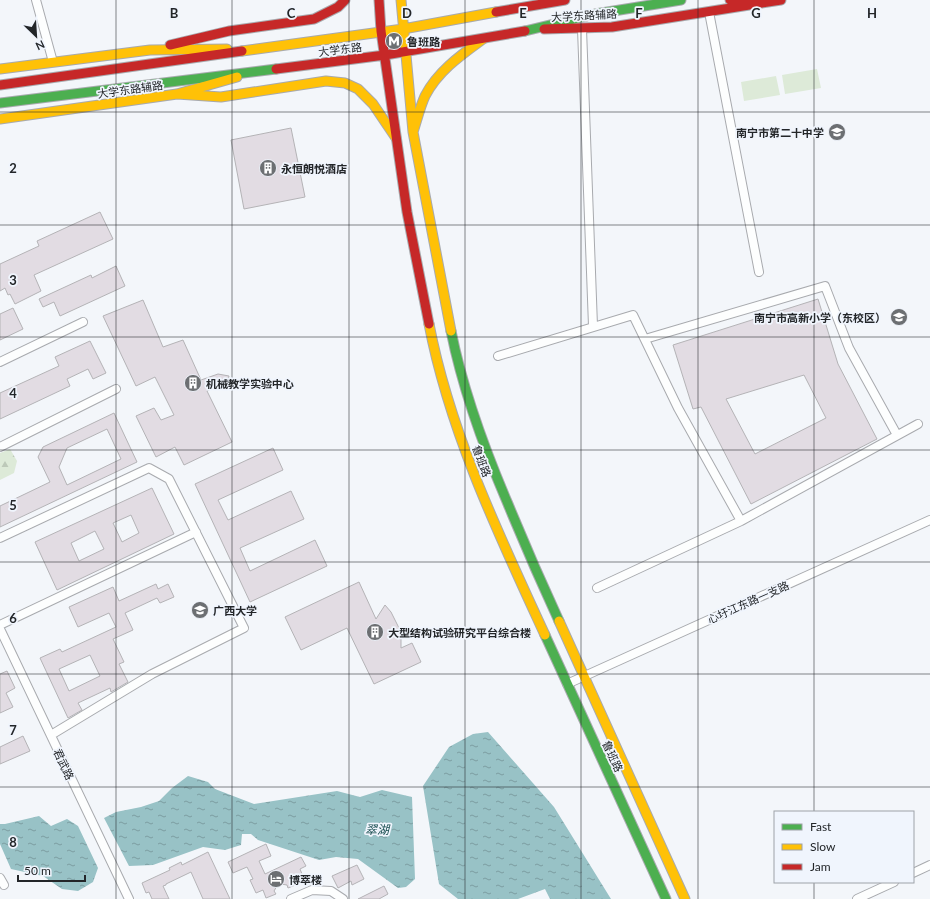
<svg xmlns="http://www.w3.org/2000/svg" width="930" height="899" font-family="Lato,'Noto Sans SC',sans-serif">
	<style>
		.forest { fill: url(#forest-firs) }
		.garden { fill: #ddead8 }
		.water { fill: url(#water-ripples) }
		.building { fill: #e2dce3; stroke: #b4b3b6; fill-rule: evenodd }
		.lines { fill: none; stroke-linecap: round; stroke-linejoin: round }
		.street-casing { stroke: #a8aaae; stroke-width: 10 }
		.fast-casing { stroke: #a8aaae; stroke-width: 11 }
		.slow-casing { stroke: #a8aaae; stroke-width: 11 }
		.jam-casing { stroke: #a8aaae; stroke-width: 11 }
		.street { stroke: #fdfefe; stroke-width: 8 }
		.fast { stroke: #4caf50; stroke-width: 9 }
		.slow { stroke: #ffc107; stroke-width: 9 }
		.jam { stroke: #c62828; stroke-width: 9 }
		.grid { fill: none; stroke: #232629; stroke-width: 1; stroke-opacity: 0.55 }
		.labels { text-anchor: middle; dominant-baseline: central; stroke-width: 3.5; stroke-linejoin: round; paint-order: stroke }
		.street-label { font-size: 11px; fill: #232629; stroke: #f0f5fd }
		.poi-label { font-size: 11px; font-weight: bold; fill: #232629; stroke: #f0f5fd; text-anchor: start }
		.water-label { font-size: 12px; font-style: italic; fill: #11474a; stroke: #f0f5fd }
		.grid-label { font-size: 13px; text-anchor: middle; font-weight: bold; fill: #232629; stroke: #f0f5fd; stroke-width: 3.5; stroke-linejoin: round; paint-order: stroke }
	</style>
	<defs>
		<pattern id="forest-firs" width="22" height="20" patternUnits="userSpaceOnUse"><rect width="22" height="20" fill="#ddead8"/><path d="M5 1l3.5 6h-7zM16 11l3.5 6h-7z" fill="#bdc9b9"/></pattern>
		<pattern id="water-ripples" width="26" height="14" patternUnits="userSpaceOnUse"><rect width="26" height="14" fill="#98c2c6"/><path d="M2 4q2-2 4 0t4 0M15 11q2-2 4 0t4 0" fill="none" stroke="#7c9da1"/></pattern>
	</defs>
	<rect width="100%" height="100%" fill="#f3f6fa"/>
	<path class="forest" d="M10,449L17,461L14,473L0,480V453Z"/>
	<path class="garden" d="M817,69L821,88L785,94L782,75Z
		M776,76L780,95L744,101L741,82Z"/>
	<path class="water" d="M488,732L554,807L611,899H550L545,889L518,899H458L439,884L423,786L449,747L473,734Z
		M188,776L208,782L215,789L254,804L337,791L360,797L382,790L412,797L415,879L406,887L398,888L358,859L336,857L319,860L258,840L251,834H242L241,845L225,850L203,847L153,865L129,866L104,818L116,812L141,807L159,801L172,788Z
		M39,816L51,826L67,819L78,826L98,868L93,882L78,891L62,889L43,876L11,869L0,844V824H5Z"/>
	<path class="building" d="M291,128L305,197L244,209L231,140Z
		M100,212L113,239L34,275L41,291L15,304L10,294L8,295L5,288L0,291V264L39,246L37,241Z
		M116,266L125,286L60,316L54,302L43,307L39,299L91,275L92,278Z
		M818,299L838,364L877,439L751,504L701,407L693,409L673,345ZM804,375L826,418L755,454L726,399Z
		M143,300L163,347L183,340L201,380L218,374L229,376L227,387L218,386L207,391L232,442L184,465L175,447L156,457L136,416L154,408L161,420L174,415L155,377L136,386L103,316Z
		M13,308L23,329L0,340V314Z
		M90,341L106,373L93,379L88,369L67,379L70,386L0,419V393L59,366L55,357Z
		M114,413L137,462L0,527V506L50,482L38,457L43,447ZM107,429L121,459L67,485L59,467L67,448Z
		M273,448L283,470L218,500L228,520L291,491L304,519L240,548L250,571L315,540L327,566L250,602L195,484Z
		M152,488L174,534L57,590L35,542ZM131,515L139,533L122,542L113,523ZM95,531L104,549L79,561L71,543Z
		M359,582L376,619L385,605L391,612L399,628L401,635V648L412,643L421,662L374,684L347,628L301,650L285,617Z
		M156,584L158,589L168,584L174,597L160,603L157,598L125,613L133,630L113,639L124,662L119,664L128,682L111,692L110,688L78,703L82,710L68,718L40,658L60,649L62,652L116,627L109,613L78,627L69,607L113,587L119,601ZM90,655L100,676L69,691L59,669Z
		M7,671L15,688L6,693L13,707L0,713V674Z
		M23,736L30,751L0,764V747Z
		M266,844L271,856L259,861L265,874L301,857L306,866L300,869L302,874L297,877L300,883L288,888L287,885L281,884L277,886L274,891L276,894L266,898L263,890L256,893L250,880L253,879L247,867L233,873L228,862Z
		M208,852L230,899H203L191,872L166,884V885L163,886L169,899H152L149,892L146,893L142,883L170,870L169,868L181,862L182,865Z
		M357,865L364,879L352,885L351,881L338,888L332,876Z
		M384,886L388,894L379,899H358Z"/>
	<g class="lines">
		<g class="street-casing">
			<path id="street" d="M36,0L53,62
				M709,12L759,272
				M582,29L593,326
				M645,339L825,286L849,348L897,435
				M498,356L633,315L678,408L741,521
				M0,362L83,322
				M0,447L116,389
				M0,538L149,468L169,479L244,628L152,674L51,735
				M597,588L741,521L918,424
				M0,625L196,532
				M0,629L129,899
				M567,684L930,520
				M913,873L930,865
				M0,878L4,885
				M291,899L312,890L331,891L343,899
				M857,899L894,882"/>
		</g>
		<g class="fast-casing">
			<path id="fast" d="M525,31L595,14L681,0
				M0,103L276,69
				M451,331C463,391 484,448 508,504C524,543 541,582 559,621
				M545,635L666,899"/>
		</g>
		<g class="slow-casing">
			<path id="slow" d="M401,0L413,132L451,331
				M242,51L403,29L496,12
				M0,69L150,50L227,49
				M177,94L221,97L326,81L345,83L358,89L373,104L396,138
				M0,119L177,94L237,77
				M413,132C417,120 420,107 425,96C438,71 461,55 483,39
				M429,324C450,433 499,535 545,635
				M559,621L685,899"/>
		</g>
		<g class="jam-casing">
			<path id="jam" d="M379,0L381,31L407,212L429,324
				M730,0L759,3
				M496,12L565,0
				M544,29L612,27L781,0
				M170,45L229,31L314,19L338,7L345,0
				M276,69L385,55L525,31
				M0,85L242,51"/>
		</g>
		<use href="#street" class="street"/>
		<use href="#fast" class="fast"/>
		<use href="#slow" class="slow"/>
		<use href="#jam" class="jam"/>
	</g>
	<path class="grid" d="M116,0V899M232,0V899M349,0V899M465,0V899M581,0V899M698,0V899M814,0V812M0,112H930M0,225H930M0,337H930M0,450H930M0,562H930M0,674H930M0,787H930M814,882V899"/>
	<defs>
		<g id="metro-disc" transform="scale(0.9)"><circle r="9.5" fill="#6c6f72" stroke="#f0f5fd"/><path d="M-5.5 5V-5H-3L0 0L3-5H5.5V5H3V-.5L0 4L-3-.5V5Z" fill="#fff"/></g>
		<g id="school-disc" transform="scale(0.9)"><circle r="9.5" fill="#6c6f72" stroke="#f0f5fd"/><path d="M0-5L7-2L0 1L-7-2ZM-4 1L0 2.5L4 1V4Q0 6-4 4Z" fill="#fff"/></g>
		<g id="building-disc" transform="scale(0.9)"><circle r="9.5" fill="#6c6f72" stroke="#f0f5fd"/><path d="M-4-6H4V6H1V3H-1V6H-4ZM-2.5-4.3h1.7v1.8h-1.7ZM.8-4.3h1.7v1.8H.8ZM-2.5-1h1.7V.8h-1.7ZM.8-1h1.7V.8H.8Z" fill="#fff"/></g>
		<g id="university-disc" transform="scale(0.9)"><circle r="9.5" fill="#6c6f72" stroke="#f0f5fd"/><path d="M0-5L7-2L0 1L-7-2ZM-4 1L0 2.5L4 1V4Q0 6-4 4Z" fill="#fff"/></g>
		<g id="hotel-disc" transform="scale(0.9)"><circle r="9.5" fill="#6c6f72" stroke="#f0f5fd"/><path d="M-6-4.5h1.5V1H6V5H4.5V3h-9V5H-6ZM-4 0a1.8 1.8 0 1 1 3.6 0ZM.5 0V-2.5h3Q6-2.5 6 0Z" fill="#fff"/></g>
	</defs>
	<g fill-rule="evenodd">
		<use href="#metro-disc" x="394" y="41"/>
		<use href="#school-disc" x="837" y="132"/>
		<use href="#building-disc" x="268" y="168"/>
		<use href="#school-disc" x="899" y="317"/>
		<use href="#building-disc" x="193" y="383"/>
		<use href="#university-disc" x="200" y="610"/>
		<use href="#building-disc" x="375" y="632"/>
		<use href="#hotel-disc" x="276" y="879"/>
	</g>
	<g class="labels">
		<g class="street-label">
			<text transform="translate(584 15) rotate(-3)">大学东路辅路</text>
			<text transform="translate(340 49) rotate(-7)">大学东路</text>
			<text transform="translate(130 89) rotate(-8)">大学东路辅路</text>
			<text transform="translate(482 461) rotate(69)">鲁班路</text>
			<text transform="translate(748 602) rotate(-24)">心圩江东路一支路</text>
			<text transform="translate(613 756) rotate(65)">鲁班路</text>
			<text transform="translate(64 764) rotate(65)">君武路</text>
		</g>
		<g class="poi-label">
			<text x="407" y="41">鲁班路</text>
			<text x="824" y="132" text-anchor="end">南宁市第二十中学</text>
			<text x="281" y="168">永恒朗悦酒店</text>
			<text x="886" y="317" text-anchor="end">南宁市高新小学（东校区）</text>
			<text x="206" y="383">机械教学实验中心</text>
			<text x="213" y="610">广西大学</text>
			<text x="388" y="632">大型结构试验研究平台综合楼</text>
			<text x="289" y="879">博萃楼</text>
		</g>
		<g class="water-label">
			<text x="377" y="829">翠湖</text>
		</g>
	</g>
	<g class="grid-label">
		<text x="174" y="18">B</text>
		<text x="291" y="18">C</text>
		<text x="407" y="18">D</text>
		<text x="523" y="18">E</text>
		<text x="639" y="18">F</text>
		<text x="756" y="18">G</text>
		<text x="872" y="18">H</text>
		<text x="13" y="173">2</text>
		<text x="13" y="285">3</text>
		<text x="13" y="398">4</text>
		<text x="13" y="510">5</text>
		<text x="13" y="623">6</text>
		<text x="13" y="735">7</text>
		<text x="13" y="847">8</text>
	</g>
	<rect x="774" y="811" width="140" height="72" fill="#f0f5fd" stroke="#9ea2a8"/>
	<rect x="782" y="824" width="20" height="6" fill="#4caf50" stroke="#9ea2a8"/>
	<text x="810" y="831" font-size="12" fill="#232629">Fast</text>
	<rect x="782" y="844" width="20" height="6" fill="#ffc107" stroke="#9ea2a8"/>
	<text x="810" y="851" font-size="12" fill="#232629">Slow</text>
	<rect x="782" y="864" width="20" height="6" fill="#c62828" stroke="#9ea2a8"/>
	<text x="810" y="871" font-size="12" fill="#232629">Jam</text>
	<g transform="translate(36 36) rotate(155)" stroke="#f0f5fd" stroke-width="3" paint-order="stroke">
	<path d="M0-3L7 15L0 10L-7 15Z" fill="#232629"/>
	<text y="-6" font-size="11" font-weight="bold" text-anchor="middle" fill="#232629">N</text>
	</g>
	<path d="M18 875v6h67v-6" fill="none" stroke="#232629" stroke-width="2"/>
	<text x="24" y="875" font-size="12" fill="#232629" stroke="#f0f5fd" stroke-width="3" paint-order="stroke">50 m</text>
</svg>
